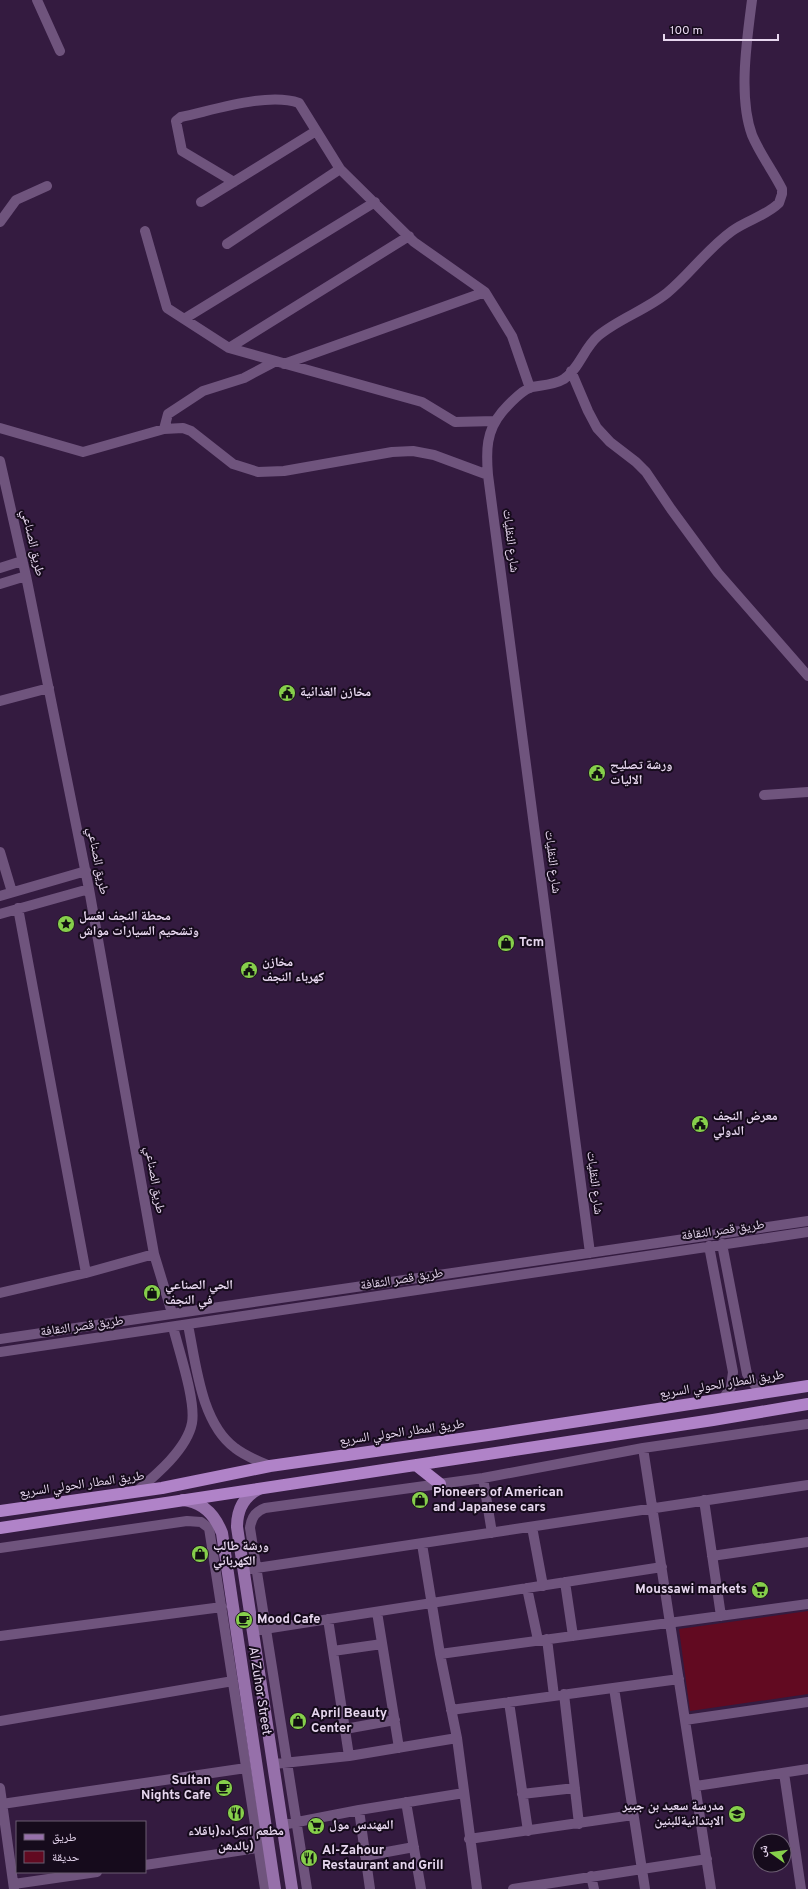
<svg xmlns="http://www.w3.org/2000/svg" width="808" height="1889" font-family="Overpass,'Noto Naskh Arabic',sans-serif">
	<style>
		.green { fill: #620a21 }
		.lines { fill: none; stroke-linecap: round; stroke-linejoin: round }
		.minor { stroke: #6f547d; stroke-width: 10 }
		.major { stroke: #9670aa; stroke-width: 12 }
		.highway { stroke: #b083c8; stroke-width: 12 }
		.labels { text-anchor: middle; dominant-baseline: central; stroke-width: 4; stroke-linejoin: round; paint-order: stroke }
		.street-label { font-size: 13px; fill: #e7d7ef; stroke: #160b1c }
		.poi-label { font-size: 13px; font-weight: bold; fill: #e7d7ef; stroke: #160b1c; text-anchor: start }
	</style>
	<rect width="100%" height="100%" fill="#341b40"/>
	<path class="green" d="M808,1611V1694L690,1711L679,1629Z"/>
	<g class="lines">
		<path class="minor" d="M37,0L60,51
			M234,182L182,151L176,121L181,117C214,110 268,92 299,103L340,169L414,242L485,292L512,336L530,388
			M201,202L316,131
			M0,222L16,200L47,186
			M145,231L167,308L229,348L422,402L455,422L495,421
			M227,244L340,169
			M184,319L375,202
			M229,348L409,236
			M284,364L485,292
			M571,371L588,411L597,428L610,442L636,462L646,472L671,509L718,573L808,676
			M0,428L83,452L164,429L183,428L191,431L233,464L258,472L284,471L392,452L413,451L434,455L488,475
			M164,429L168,414L203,391L244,378L276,361
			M0,461L26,576L89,889L154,1254L172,1313
			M0,568L22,561
			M0,584L26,576
			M0,701L49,688
			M764,795L808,792
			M0,852L12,892
			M0,896L86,871
			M18,908L86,1273
			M0,914L89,889
			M722,1244L747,1374L754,1384L764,1393
			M709,1246L733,1372L731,1387L723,1399
			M590,1253L488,475C486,451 486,431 502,412C509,404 522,390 532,387C543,385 554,385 564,379C579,369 584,348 598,336C618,319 646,310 667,293C690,274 707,249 732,231C747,220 766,216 779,203L782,194V189C773,171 760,154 752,135C738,97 747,39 752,0
			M0,1293L86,1273L154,1254
			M188,1325C196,1364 201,1423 235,1448C245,1456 258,1461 270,1466
			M0,1339L808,1221
			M0,1352L808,1232
			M643,1448L711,1889
			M483,1478L492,1533
			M137,1491C156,1475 187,1449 192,1423C196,1401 179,1351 173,1327
			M704,1500L721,1616
			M532,1527L543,1586
			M422,1544L440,1654L457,1738L477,1889
			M0,1548L187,1521L201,1522L209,1528L265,1889
			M712,1556L808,1542
			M250,1569L808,1485
			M565,1582L573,1636
			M527,1588L538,1640
			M377,1612L399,1748
			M328,1619L349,1756
			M252,1631L662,1567
			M0,1636L222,1607
			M547,1639L554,1696
			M333,1651L382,1644
			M440,1654L808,1604
			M614,1688L645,1889
			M564,1694L579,1824
			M509,1702L528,1831
			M451,1710L679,1679
			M685,1720L808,1702
			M0,1721L233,1681
			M345,1729L395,1720
			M274,1764L349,1756L457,1738
			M784,1773L801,1889
			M696,1786L808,1769
			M0,1788L14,1889
			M522,1794L575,1788
			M406,1802L421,1889
			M2,1804L246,1768
			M359,1810L370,1889
			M282,1825L359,1810L464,1793
			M469,1839L633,1815
			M365,1856L414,1847
			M145,1865L258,1848
			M591,1876L594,1889
			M14,1884L97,1872
			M307,1889L250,1528C251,1518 256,1511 265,1508L483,1478L643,1448L808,1424
			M513,1889L707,1859"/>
		<path class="major" d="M259,1489C243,1497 237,1510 237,1527L292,1889
			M183,1500C203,1502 215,1515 222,1533L275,1889"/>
		<path class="highway" d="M416,1465L440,1484
			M0,1511L162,1488L270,1466L488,1435L808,1386
			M0,1528L713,1420L808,1404"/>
	</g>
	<defs>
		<g id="civic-disc" transform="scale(0.9)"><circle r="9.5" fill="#86cf4b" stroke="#160b1c"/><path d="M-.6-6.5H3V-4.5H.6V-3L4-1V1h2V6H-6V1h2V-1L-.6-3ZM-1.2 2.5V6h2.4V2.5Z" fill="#111"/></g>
		<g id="sight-disc" transform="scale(0.9)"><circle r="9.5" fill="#86cf4b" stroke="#160b1c"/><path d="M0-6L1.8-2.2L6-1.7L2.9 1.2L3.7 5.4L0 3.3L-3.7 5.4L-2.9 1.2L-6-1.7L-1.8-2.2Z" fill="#111"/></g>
		<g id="shop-disc" transform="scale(0.9)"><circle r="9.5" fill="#86cf4b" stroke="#160b1c"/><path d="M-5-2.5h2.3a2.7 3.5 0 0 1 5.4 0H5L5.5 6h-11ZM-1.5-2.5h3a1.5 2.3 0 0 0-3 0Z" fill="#111"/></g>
		<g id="supermarket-disc" transform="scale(0.9)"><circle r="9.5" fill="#86cf4b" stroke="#160b1c"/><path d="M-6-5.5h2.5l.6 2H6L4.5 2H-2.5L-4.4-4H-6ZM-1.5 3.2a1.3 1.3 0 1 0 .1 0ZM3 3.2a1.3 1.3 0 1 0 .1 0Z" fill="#111"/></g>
		<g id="cafe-disc" transform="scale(0.9)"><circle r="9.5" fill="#86cf4b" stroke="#160b1c"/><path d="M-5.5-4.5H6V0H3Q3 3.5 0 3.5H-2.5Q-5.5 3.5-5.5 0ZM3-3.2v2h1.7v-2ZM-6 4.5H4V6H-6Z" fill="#111"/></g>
		<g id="restaurant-disc" transform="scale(0.9)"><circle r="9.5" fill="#86cf4b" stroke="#160b1c"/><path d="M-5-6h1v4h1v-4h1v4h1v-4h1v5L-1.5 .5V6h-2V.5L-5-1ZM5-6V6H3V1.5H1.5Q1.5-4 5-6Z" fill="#111"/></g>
		<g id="school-disc" transform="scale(0.9)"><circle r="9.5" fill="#86cf4b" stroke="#160b1c"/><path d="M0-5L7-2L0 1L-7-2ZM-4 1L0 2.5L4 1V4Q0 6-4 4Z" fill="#111"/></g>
	</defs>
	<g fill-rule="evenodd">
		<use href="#civic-disc" x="287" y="693"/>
		<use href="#civic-disc" x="597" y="773"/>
		<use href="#sight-disc" x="66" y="924"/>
		<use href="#shop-disc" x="506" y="943"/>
		<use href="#civic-disc" x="249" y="970"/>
		<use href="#civic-disc" x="700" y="1124"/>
		<use href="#shop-disc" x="152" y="1293"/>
		<use href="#shop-disc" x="420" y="1500"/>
		<use href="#shop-disc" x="200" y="1554"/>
		<use href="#supermarket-disc" x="760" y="1590"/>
		<use href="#cafe-disc" x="244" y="1620"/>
		<use href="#shop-disc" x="298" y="1721"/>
		<use href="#cafe-disc" x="224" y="1788"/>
		<use href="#restaurant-disc" x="236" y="1813"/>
		<use href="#school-disc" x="737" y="1814"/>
		<use href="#supermarket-disc" x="316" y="1826"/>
		<use href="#restaurant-disc" x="309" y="1858"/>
	</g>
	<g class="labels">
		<g class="street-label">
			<text transform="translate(510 541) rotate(83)">شارع النقليات</text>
			<text transform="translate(32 543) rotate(77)">طريق الصناعي</text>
			<text transform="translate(97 861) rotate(79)">طريق الصناعي</text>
			<text transform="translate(552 862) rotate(83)">شارع النقليات</text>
			<text transform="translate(154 1180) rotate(80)">طريق الصناعي</text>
			<text transform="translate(594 1183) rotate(83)">شارع النقليات</text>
			<text transform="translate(723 1231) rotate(-8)">طريق قصر الثقافة</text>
			<text transform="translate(402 1280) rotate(-9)">طريق قصر الثقافة</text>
			<text transform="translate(82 1327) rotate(-8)">طريق قصر الثقافة</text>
			<text transform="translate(722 1385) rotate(-9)">طريق المطار الحولي السريع</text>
			<text transform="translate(402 1433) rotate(-8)">طريق المطار الحولي السريع</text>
			<text transform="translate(82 1485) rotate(-8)">طريق المطار الحولي السريع</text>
			<text transform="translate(259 1691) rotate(81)">Al Zuhor Street</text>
		</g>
		<g class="poi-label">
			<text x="300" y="693">مخازن الغذائية</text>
			<text x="610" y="766">ورشة تصليح<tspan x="610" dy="15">الاليات</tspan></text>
			<text x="79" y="917">محطة النجف لغسل<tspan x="79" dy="15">وتشحيم السيارات مواش</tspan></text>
			<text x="519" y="943">Tcm</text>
			<text x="262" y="963">مخازن<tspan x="262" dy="15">كهرباء النجف</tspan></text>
			<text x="713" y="1117">معرض النجف<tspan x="713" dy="15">الدولي</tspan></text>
			<text x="165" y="1286">الحي الصناعي<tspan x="165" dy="15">في النجف</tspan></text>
			<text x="433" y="1493">Pioneers of American<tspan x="433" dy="15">and Japanese cars</tspan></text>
			<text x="213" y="1547">ورشة طالب<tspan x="213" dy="15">الكهربائي</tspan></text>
			<text x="747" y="1590" text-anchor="end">Moussawi markets</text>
			<text x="257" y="1620">Mood Cafe</text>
			<text x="311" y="1714">April Beauty<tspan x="311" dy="15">Center</tspan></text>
			<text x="211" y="1781" text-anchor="end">Sultan<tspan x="211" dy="15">Nights Cafe</tspan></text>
			<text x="724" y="1807" text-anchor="end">مدرسة سعيد بن جبير<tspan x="724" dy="15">الابتدائيةللبنين</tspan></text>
			<text x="329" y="1826">المهندس مول</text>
			<text x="236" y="1832" text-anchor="middle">مطعم الكراده(باقلاء<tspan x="236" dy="15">بالدهن)</tspan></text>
			<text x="322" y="1851">Al-Zahour<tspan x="322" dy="15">Restaurant and Grill</tspan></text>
		</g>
	</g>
	<rect x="16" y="1821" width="130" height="52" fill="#160b1c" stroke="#6a5d70"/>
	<rect x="24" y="1834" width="20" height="6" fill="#9670aa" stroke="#6a5d70"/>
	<text x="52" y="1841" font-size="12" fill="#e7d7ef">طريق</text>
	<rect x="24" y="1851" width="20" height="12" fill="#620a21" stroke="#6a5d70"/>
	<text x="52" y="1861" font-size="12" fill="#e7d7ef">حديقة</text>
	<g transform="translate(772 1853) rotate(284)"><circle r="19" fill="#160b1c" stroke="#6a5d70"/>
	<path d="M0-3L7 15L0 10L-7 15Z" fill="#86cf4b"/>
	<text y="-6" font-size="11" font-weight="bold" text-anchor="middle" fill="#e7d7ef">ش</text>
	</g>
	<path d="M664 34v6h114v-6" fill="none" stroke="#e7d7ef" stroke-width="2"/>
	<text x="670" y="34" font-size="12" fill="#e7d7ef" stroke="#160b1c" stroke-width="3" paint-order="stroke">100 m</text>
</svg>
